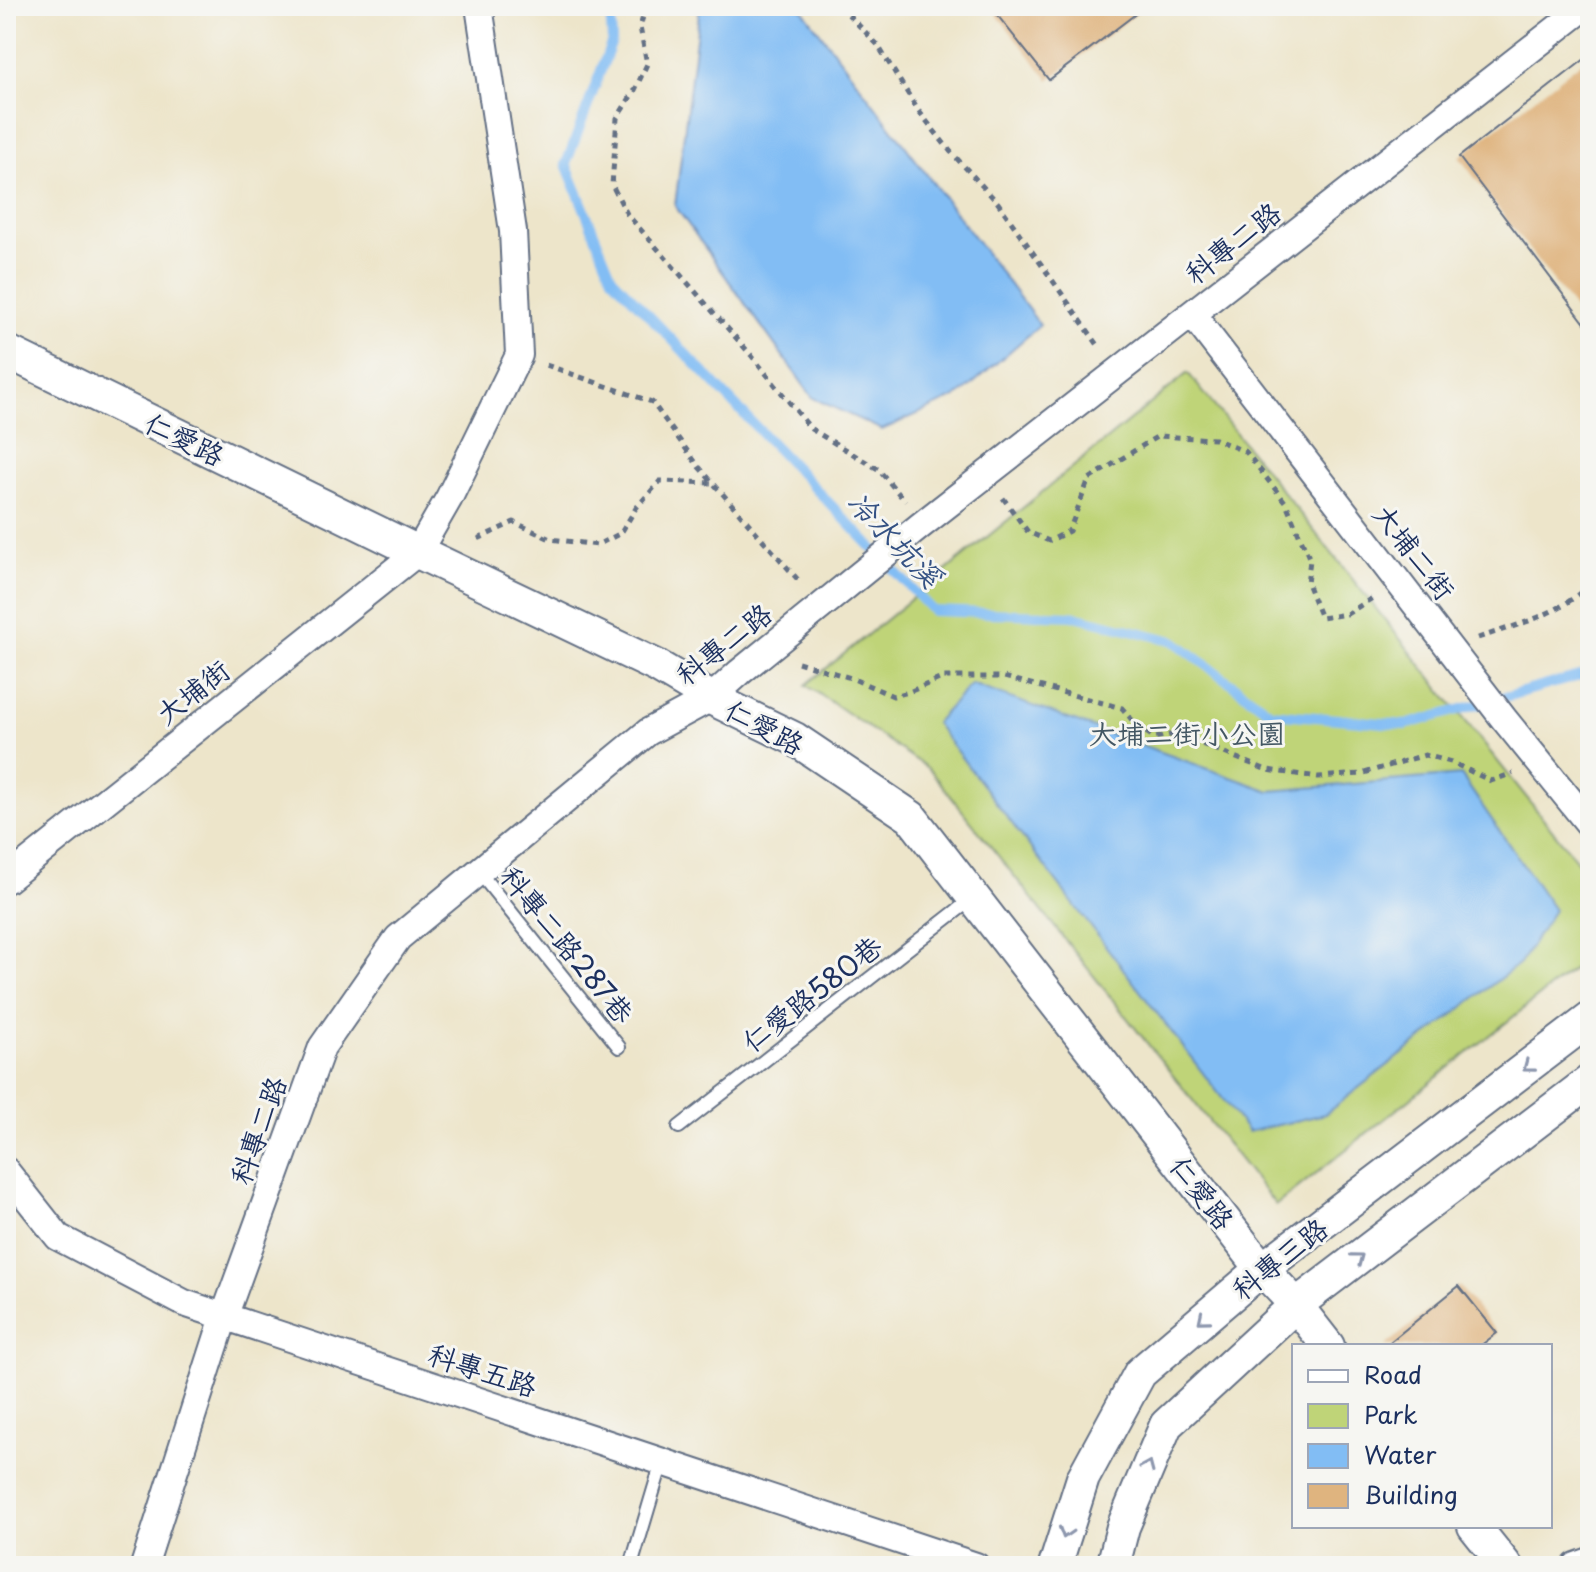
<svg xmlns="http://www.w3.org/2000/svg" width="1596" height="1572" font-family="'Playpen Sans','LXGW WenKai TC',sans-serif">
	<style>
		.green { fill: #bfd478; stroke: #6d826b; stroke-width: 2 }
		.water { fill: #82bdf4; stroke: #4e76a9; stroke-width: 2 }
		.lines { fill: none; stroke-linecap: round; stroke-linejoin: round }
		.stream { stroke: #82bdf4; stroke-width: 10 }
		.building { fill: #dfb47f }
		.service-casing { stroke: #646f84; stroke-width: 16 }
		.minor-casing { stroke: #646f84; stroke-width: 30 }
		.tertiary-casing { stroke: #646f84; stroke-width: 36 }
		.path { stroke: #646f84; stroke-width: 5; stroke-dasharray: 6 6; stroke-linecap: butt }
		.service { stroke: #fff; stroke-width: 12 }
		.minor { stroke: #fff; stroke-width: 26 }
		.tertiary { stroke: #fff; stroke-width: 32 }
		.oneway { stroke: #8d97ae }
		.labels { text-anchor: middle; dominant-baseline: central; stroke-width: 6; stroke-linejoin: round; paint-order: stroke }
		.street-label { font-size: 28px; fill: #1b2f5e; stroke: #f6f6f2 }
		.park-label { font-size: 28px; fill: #445864; stroke: #f6f6f2 }
		.water-label { font-size: 30px; font-style: italic; fill: #355284; stroke: #f6f6f2 }
	</style>
	<rect width="100%" height="100%" fill="#f6f6f2"/>
	<filter id="ink" filterUnits="userSpaceOnUse"><feTurbulence type="fractalNoise" baseFrequency=".0125" numOctaves="2"/><feDisplacementMap in="SourceGraphic" scale="16" xChannelSelector="R" yChannelSelector="G"/><feConvolveMatrix kernelMatrix="1 2 1 2 8 2 1 2 1" color-interpolation-filters="sRGB"/></filter>
	<filter id="wash" filterUnits="userSpaceOnUse"><feTurbulence type="fractalNoise" baseFrequency=".006" numOctaves="4" result="noise"/><feDisplacementMap in="SourceGraphic" scale="32" xChannelSelector="R" yChannelSelector="G"/><feGaussianBlur stdDeviation="1.8" result="paint"/><feColorMatrix in="noise" values="0 0 0 0 0 0 0 0 0 0 0 0 0 0 0 0 0 1.4 0 .05"/><feComposite in="paint" operator="in"/></filter>
	<g filter="url(#wash)">
		<rect width="100%" height="100%" fill="#ede5ca"/>
		<path class="green" d="M1188,373L1590,877V956L1276,1205L929,769L806,685Z"/>
		<path class="water" d="M700,6H800L1040,325L960,395L882,430L813,398L675,206Z
			M971,684L1270,791L1461,775L1554,910L1520,963L1325,1114L1248,1132L935,723Z"/>
		<g class="lines">
			<path class="stream" d="M610,6L612,41L566,164L612,277L933,611L1075,616L1174,641L1271,713L1405,725L1583,675H1590"/>
		</g>
		<g id="blocks">
			<path class="building" d="M990,6H1146L1049,80Z
				M1590,55V330L1459,157Z
				M1459,1286L1497,1333L1480,1346H1385Z"/>
		</g>
	</g>
	<g filter="url(#ink)">
		<use href="#blocks" fill-opacity="0" stroke="#646f84" stroke-width="2"/>
		<g class="lines">
			<g class="service-casing">
				<path id="service" d="M479,872L619,1047
					M679,1127L973,898
					M631,1566L662,1462"/>
			</g>
			<g class="minor-casing">
				<path id="minor" d="M1192,314L1504,719L1590,825
					M6,880L418,552L449,498L519,355L513,231L479,6
					M6,1171L58,1237L184,1303L976,1566
					M144,1566L224,1317L322,1047L398,938L648,732L711,698L740,672L920,526L1586,6
					M1576,1566L1590,1561"/>
			</g>
			<g class="tertiary-casing">
				<path id="tertiary" d="M6,351L418,552L657,666L711,698L795,739L911,817L1262,1269L1296,1305L1328,1346
					M1474,1526L1506,1566
					M1055,1566L1083,1478L1140,1373L1262,1269L1590,1019
					M1113,1566L1123,1527L1166,1425L1296,1305L1590,1081"/>
			</g>
			<path class="path" d="M646,6L640,27L647,64L635,90L617,118L612,185L627,214L751,355L811,429L878,469L905,501
				M840,6L877,44L918,110L950,151L998,203L1098,345
				M546,365L652,402L699,467L800,582
				M1003,498L1028,532L1049,541L1069,531L1089,479L1158,436L1215,439L1246,452L1286,503L1310,560L1307,583L1321,618L1347,614L1374,597
				M478,539L514,522L550,539L597,545L621,533L636,508L660,481L711,483
				M1478,638C1516,625 1563,614 1590,583
				M798,662L851,678L893,696L909,692L944,677H1004L1122,708L1138,727L1155,738L1169,735L1184,737L1267,770L1318,777L1361,774L1425,755L1451,762L1491,781L1513,773"/>
			<use href="#service" class="service"/>
			<use href="#minor" class="minor"/>
			<use href="#tertiary" class="tertiary"/>
		</g>
		<defs><path id="oneway-chevron" d="M-2-3.5L2.5 0L-2 3.5" fill="none" stroke-width="1.6" stroke-linecap="round" stroke-linejoin="round" transform="scale(2)"/></defs>
		<g class="oneway">
			<use href="#oneway-chevron" transform="translate(1528 1067) rotate(143)"/>
			<use href="#oneway-chevron" transform="translate(1358 1258) rotate(-37)"/>
			<use href="#oneway-chevron" transform="translate(1203 1319) rotate(140)"/>
			<use href="#oneway-chevron" transform="translate(1148 1466) rotate(-67)"/>
			<use href="#oneway-chevron" transform="translate(1065 1533) rotate(107)"/>
		</g>
	</g>
	<g class="labels">
		<g class="street-label">
			<text transform="translate(1232 242) rotate(-38)">科專二路</text>
			<text transform="translate(185 438) rotate(26)">仁愛路</text>
			<text transform="translate(1415 551) rotate(52)">大埔二街</text>
			<text transform="translate(723 643) rotate(-38)">科專二路</text>
			<text transform="translate(192 691) rotate(-38)">大埔街</text>
			<text transform="translate(765 726) rotate(28)">仁愛路</text>
			<text transform="translate(568 944) rotate(51)">科專二路287巷</text>
			<text transform="translate(811 993) rotate(-38)">仁愛路580巷</text>
			<text transform="translate(257 1130) rotate(-70)">科專二路</text>
			<text transform="translate(1203 1192) rotate(52)">仁愛路</text>
			<text transform="translate(1279 1258) rotate(-38)">科專三路</text>
			<text transform="translate(483 1369) rotate(18)">科專五路</text>
		</g>
		<g class="park-label">
			<text x="1187" y="732">大埔二街小公園</text>
		</g>
		<g class="water-label">
			<text transform="translate(896 538) rotate(46)">冷水坑溪</text>
		</g>
	</g>
	<rect width="1596" height="1572" fill="none" stroke="#f6f6f2" stroke-width="32"/>
	<rect x="1292" y="1344" width="260" height="184" fill="#f6f6f2" stroke="#9ea6b7" stroke-width="2"/>
	<rect x="1308" y="1370" width="40" height="12" fill="#ffffff" stroke="#9ea6b7" stroke-width="2"/>
	<text x="1364" y="1384" font-size="24" fill="#1b2f5e">Road</text>
	<rect x="1308" y="1404" width="40" height="24" fill="#bfd478" stroke="#9ea6b7" stroke-width="2"/>
	<text x="1364" y="1424" font-size="24" fill="#1b2f5e">Park</text>
	<rect x="1308" y="1444" width="40" height="24" fill="#82bdf4" stroke="#9ea6b7" stroke-width="2"/>
	<text x="1364" y="1464" font-size="24" fill="#1b2f5e">Water</text>
	<rect x="1308" y="1484" width="40" height="24" fill="#dfb47f" stroke="#9ea6b7" stroke-width="2"/>
	<text x="1364" y="1504" font-size="24" fill="#1b2f5e">Building</text>
</svg>
